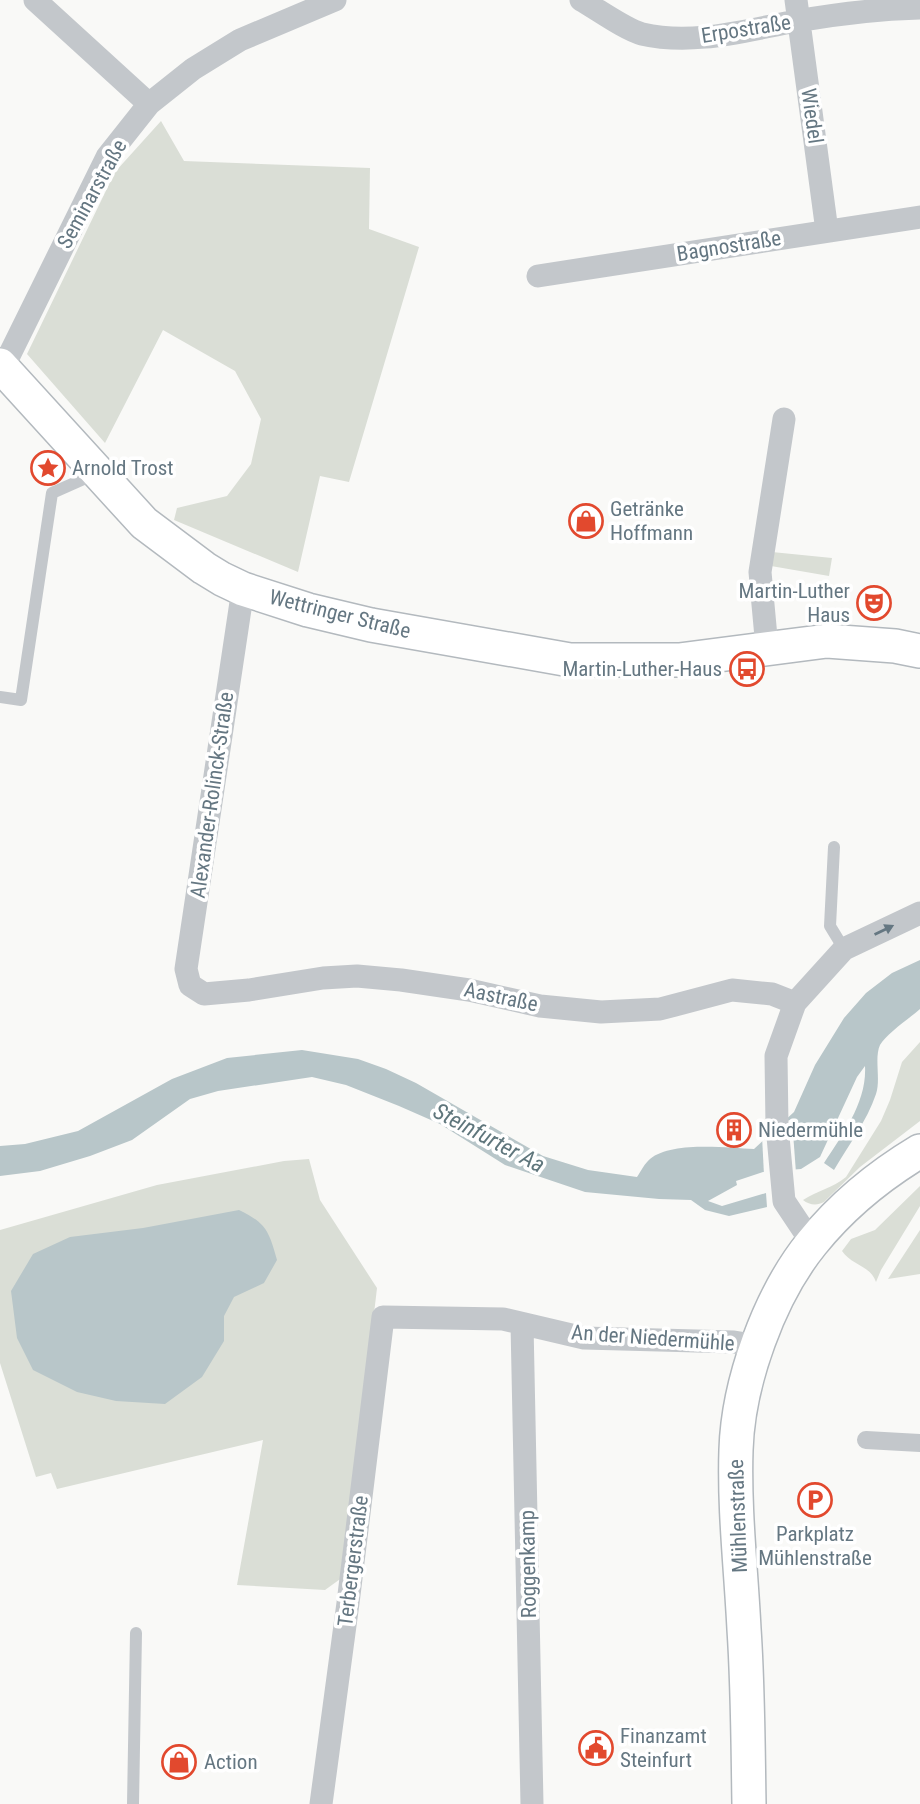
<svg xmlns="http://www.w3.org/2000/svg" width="920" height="1804" font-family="'Roboto Condensed',sans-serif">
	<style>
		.green { fill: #daded6 }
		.water { fill: #b8c6c9 }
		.pier { fill: #f9f9f7 }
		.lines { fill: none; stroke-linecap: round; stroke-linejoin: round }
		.secondary-casing { stroke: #b3b9be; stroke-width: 36 }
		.service { stroke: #c3c7cb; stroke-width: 12 }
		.pedestrian { stroke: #c3c7cb; stroke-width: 18 }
		.minor { stroke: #c3c7cb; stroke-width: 23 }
		.secondary { stroke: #fff; stroke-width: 33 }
		.oneway { fill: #657782 }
		.labels { text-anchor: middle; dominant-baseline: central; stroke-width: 7; stroke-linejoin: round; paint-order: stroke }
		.street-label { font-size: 21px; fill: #657782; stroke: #fff }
		.poi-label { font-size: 21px; fill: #657782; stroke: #fff; text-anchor: start }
		.water-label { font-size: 23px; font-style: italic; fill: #5f767c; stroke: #fff }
	</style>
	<rect width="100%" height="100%" fill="#f9f9f7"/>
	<path class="green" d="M161,121L184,161L370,168L369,229L419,247L349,482L320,476L298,572L174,520L177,508L227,496L251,464L261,419L235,371L163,330L105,443L27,354L115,172Z
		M772,552L832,558L829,576L771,566Z
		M920,1042V1121L860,1167L824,1202C817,1206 809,1205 803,1200C816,1191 833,1188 846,1177L881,1121L890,1100L902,1062Z
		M309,1159L320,1200L377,1288L343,1577L325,1590L237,1585L263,1440L57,1489L51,1473L36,1477L0,1363V1230L157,1185L284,1161Z
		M920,1186V1206L881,1270L876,1282C870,1265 851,1265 842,1251L851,1239L875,1230Z
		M920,1230V1274L888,1279Z"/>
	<path class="water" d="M920,960V1009C910,1018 886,1034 880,1045C874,1058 881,1079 876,1094C867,1121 848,1146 834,1170L824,1163C843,1134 867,1102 865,1066L857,1077L820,1157L801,1169L763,1172L736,1181L737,1185L708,1201L722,1206L766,1193L767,1207L729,1216L705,1210L691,1200L659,1199L585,1192L505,1165L440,1124L399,1106L346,1085L312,1077L218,1091L190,1099L132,1140L90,1156L40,1171L0,1176V1146L25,1144L78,1131L172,1079L227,1058L302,1050L358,1059L386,1069L416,1083L543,1156L588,1170L637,1177C641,1171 645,1163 650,1159C672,1141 727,1148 754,1149L794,1112L815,1065L844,1018L866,993L892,973Z
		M239,1210C266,1223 269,1231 277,1260L264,1283L234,1297L224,1316V1341L202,1377L165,1404L116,1401L77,1392L33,1370L17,1338L11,1291L33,1254L70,1237L143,1228Z"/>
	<path class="pier" d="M792,1119L796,1173L764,1175L762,1136L771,1128Z"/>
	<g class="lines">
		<g class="secondary-casing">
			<path id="secondary" d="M0,365L144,523L204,568L222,579L243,589L308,610L371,625L570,660H679L827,641L895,646L920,651
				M749,1804C748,1746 748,1687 744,1629C741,1569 734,1510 736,1450C738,1383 769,1296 812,1243C841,1207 880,1175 920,1151"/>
		</g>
		<path class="service" d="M0,697L21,700L52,493L97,473
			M834,847L830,926L844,949
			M133,1804L136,1633"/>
		<path class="pedestrian" d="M866,1440L920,1443"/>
		<path class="minor" d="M35,0L149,104
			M581,0C597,9 626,30 642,34C694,46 746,30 797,21C837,14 879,9 920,8
			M796,0L827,231
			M538,276L920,217
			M3,368L107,157L149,104L193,69L240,40L335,0
			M243,589L186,969L190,985L204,994L249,990L323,978L357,976L401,980L469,990L540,1006L601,1012L660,1009L732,990L772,994L795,1003
			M767,648L760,572L784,419
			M812,1243L784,1201L777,1126L776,1056L795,1003L844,949L920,913
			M522,1324L532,1804
			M321,1804L348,1603L383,1317L503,1319L584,1338L734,1342L758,1346"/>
		<use href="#secondary" class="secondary"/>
	</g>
	<defs><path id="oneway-solid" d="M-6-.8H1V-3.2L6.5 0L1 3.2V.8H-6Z" transform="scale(1.75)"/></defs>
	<use class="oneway" href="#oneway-solid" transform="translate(884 930) rotate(-26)"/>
	<defs>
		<g id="sight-ring" transform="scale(1.75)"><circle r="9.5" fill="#fff" stroke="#e2492e" stroke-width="1.5"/><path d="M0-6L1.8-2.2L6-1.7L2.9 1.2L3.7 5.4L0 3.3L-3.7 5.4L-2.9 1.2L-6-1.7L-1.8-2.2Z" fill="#e2492e"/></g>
		<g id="shop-ring" transform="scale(1.75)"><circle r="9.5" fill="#fff" stroke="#e2492e" stroke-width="1.5"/><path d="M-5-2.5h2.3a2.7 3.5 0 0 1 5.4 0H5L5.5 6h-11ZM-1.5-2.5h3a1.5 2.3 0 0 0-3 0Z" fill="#e2492e"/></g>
		<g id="theatre-ring" transform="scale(1.75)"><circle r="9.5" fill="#fff" stroke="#e2492e" stroke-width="1.5"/><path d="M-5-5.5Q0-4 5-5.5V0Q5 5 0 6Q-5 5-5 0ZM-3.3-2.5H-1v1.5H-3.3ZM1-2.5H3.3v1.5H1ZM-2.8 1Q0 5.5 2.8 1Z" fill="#e2492e"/></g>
		<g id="bus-ring" transform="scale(1.75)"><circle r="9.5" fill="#fff" stroke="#e2492e" stroke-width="1.5"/><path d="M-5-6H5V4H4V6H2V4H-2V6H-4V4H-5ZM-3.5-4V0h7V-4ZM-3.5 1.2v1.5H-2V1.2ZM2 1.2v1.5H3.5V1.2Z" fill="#e2492e"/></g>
		<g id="building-ring" transform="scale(1.75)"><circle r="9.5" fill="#fff" stroke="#e2492e" stroke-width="1.5"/><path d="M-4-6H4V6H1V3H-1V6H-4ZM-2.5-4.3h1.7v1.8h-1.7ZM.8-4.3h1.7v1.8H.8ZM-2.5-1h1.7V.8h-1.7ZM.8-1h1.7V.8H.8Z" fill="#e2492e"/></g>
		<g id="parking-ring" transform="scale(1.75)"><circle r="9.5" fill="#fff" stroke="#e2492e" stroke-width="1.5"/><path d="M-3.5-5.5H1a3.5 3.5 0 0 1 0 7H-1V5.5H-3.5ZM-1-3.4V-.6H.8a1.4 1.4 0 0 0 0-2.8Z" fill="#e2492e"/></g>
		<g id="civic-ring" transform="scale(1.75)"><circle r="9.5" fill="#fff" stroke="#e2492e" stroke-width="1.5"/><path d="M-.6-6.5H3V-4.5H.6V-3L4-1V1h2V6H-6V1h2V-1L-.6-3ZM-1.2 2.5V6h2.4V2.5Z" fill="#e2492e"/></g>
	</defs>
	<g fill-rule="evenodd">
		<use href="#sight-ring" x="48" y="468"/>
		<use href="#shop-ring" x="586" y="521"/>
		<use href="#theatre-ring" x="874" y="603"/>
		<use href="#bus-ring" x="747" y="669"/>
		<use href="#building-ring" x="734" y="1130"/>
		<use href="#parking-ring" x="815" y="1500"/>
		<use href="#civic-ring" x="596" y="1748"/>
		<use href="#shop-ring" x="179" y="1762"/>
	</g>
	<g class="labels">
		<g class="street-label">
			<text transform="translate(746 29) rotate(-9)">Erpostraße</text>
			<text transform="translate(812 116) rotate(82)">Wiedel</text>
			<text transform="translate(92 194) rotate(-61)">Seminarstraße</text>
			<text transform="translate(729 246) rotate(-9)">Bagnostraße</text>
			<text transform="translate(340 614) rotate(14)">Wettringer Straße</text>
			<text transform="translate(212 795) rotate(-82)">Alexander-Rolinck-Straße</text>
			<text transform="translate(501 997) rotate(12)">Aastraße</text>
			<text transform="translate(653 1338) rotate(4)">An der Niedermühle</text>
			<text transform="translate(738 1516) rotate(-92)">Mühlenstraße</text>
			<text transform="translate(353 1561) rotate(-83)">Terbergerstraße</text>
			<text transform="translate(528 1564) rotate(-91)">Roggenkamp</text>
		</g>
		<g class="poi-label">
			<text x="72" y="468">Arnold Trost</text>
			<text x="610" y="509">Getränke<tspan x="610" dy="24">Hoffmann</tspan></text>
			<text x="850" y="591" text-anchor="end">Martin-Luther<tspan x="850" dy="24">Haus</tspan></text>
			<text x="722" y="669" text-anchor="end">Martin-Luther-Haus</text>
			<text x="758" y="1130">Niedermühle</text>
			<text x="815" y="1534" text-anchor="middle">Parkplatz<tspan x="815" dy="24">Mühlenstraße</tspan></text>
			<text x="620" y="1736">Finanzamt<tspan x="620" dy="24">Steinfurt</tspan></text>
			<text x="204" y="1762">Action</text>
		</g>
		<g class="water-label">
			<text transform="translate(489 1138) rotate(28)">Steinfurter Aa</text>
		</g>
	</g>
</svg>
